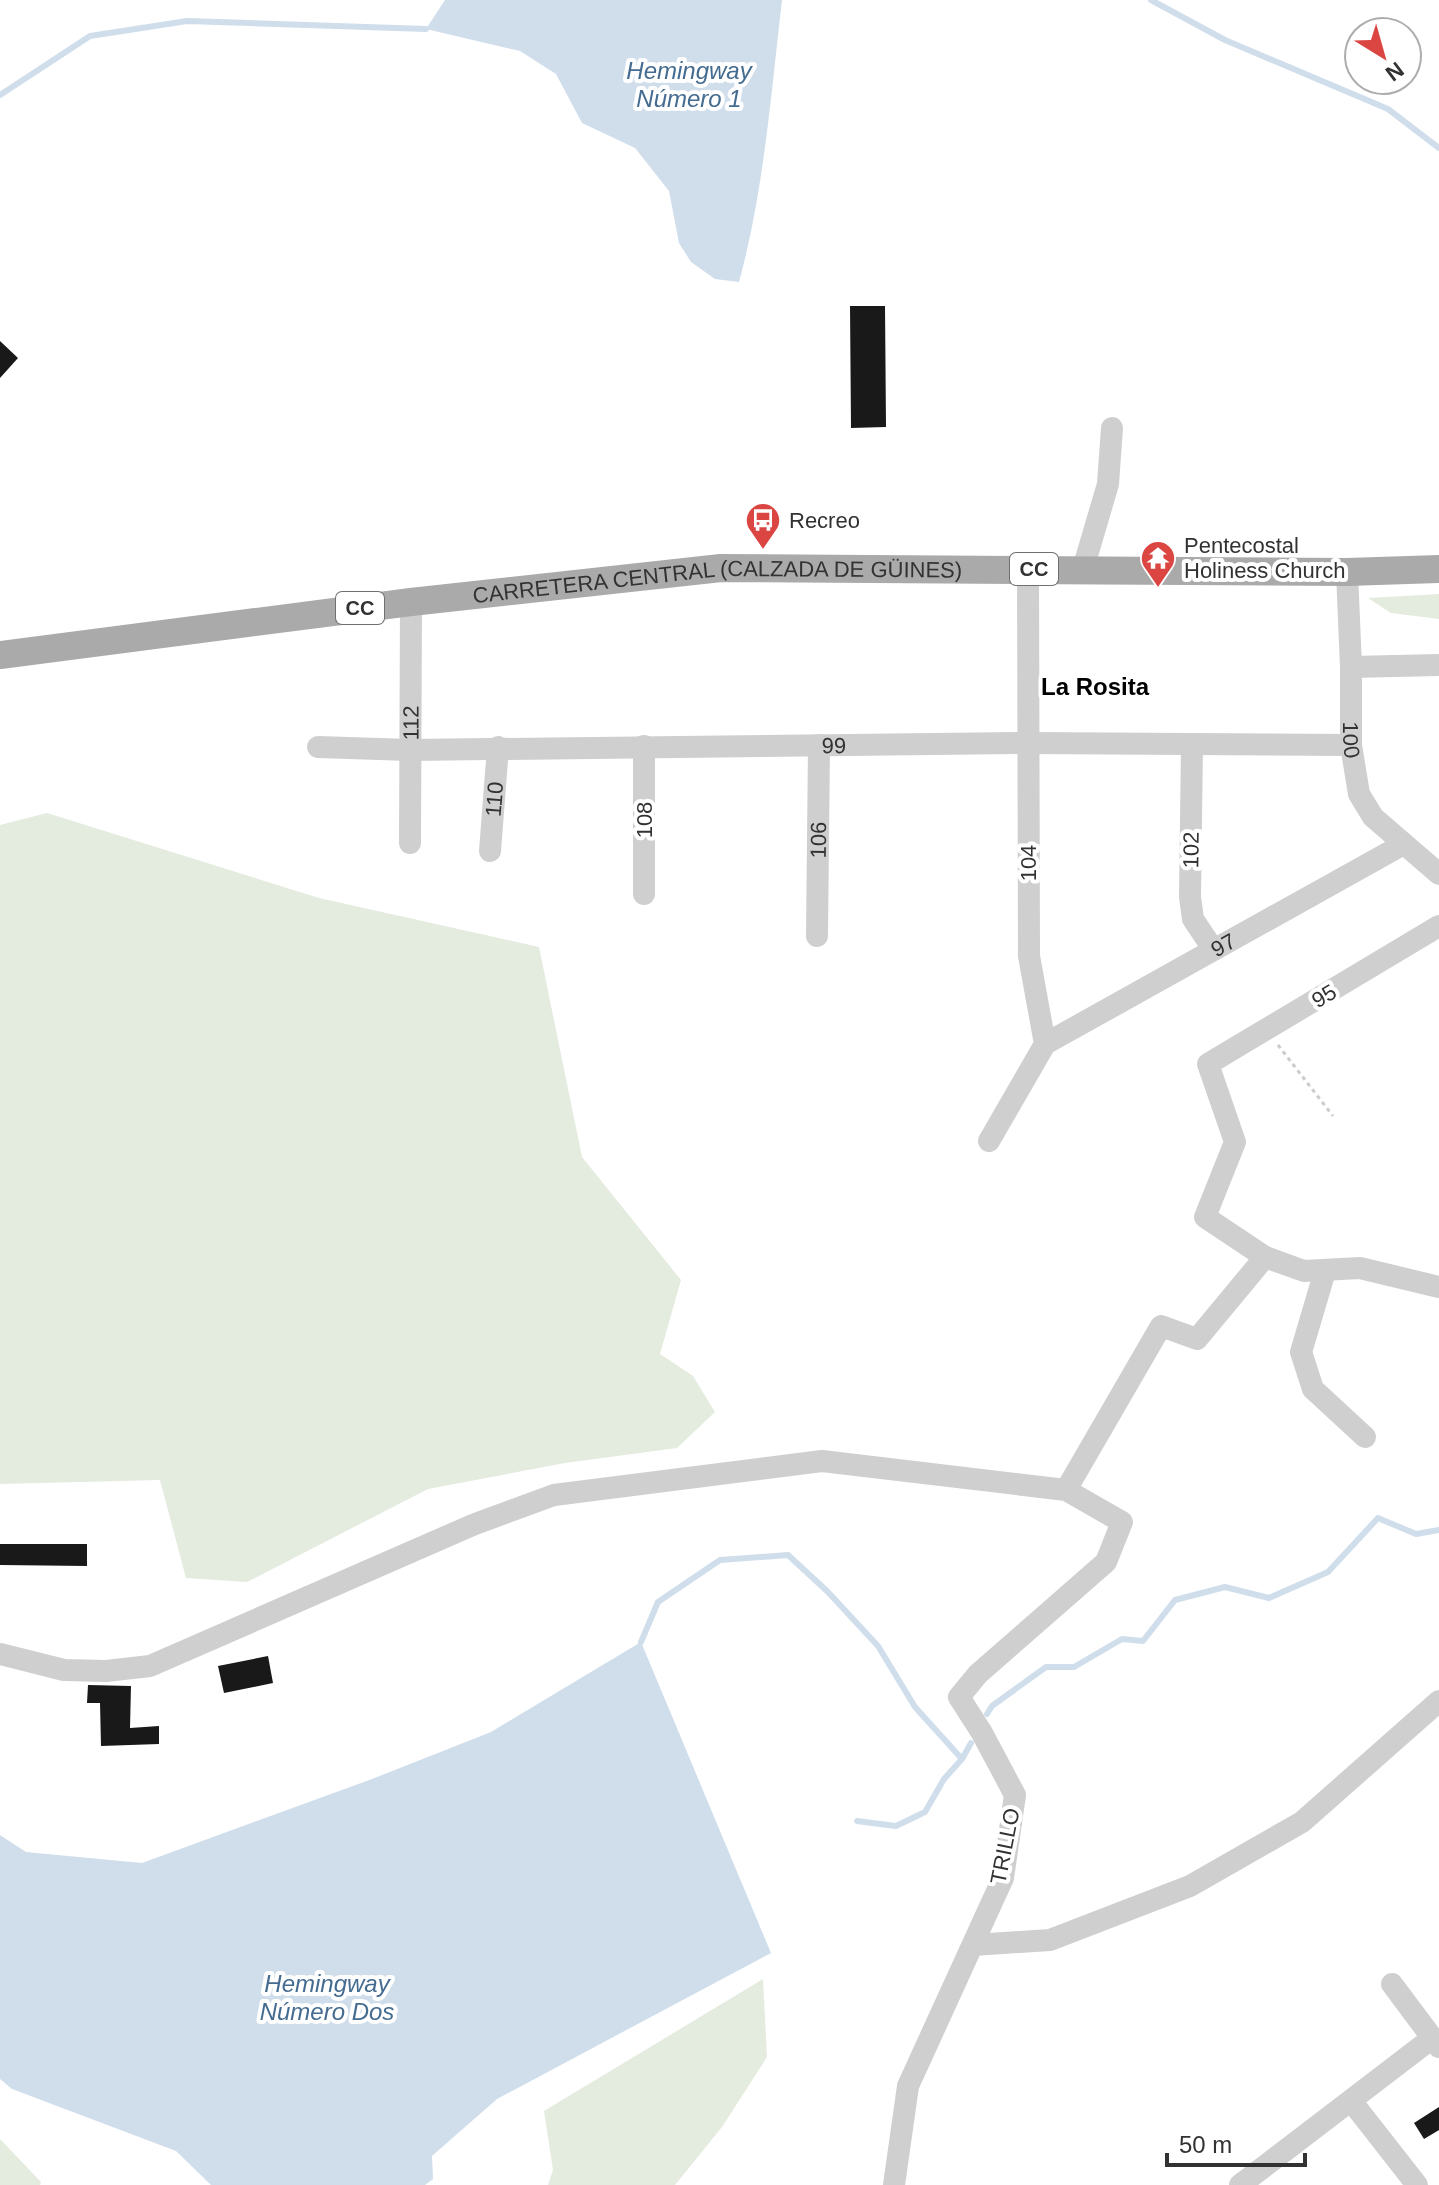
<svg xmlns="http://www.w3.org/2000/svg" width="1439" height="2185" font-family="Helvetica,sans-serif">
	<style>
		.green { fill: #e4ebdf }
		.water { fill: #d0deec }
		.lines { fill: none; stroke-linecap: round; stroke-linejoin: round }
		.stream { stroke: #d0deec; stroke-width: 6 }
		.building { fill: #191919 }
		.path { stroke: #ccc; stroke-width: 3; stroke-dasharray: 4 4; stroke-linecap: butt }
		.minor { stroke: #cfcfcf; stroke-width: 22 }
		.major { stroke: #aaa; stroke-width: 28 }
		.labels { text-anchor: middle; dominant-baseline: central; stroke-width: 8; stroke-linejoin: round; paint-order: stroke }
		.shield { fill: #fff; stroke: #707070; stroke-width: 2 }
		.shield-label { font-size: 20px; font-weight: bold; fill: #323232 }
		.poi-label { font-size: 22px; fill: #323232; stroke: #fff; text-anchor: start }
		.street-label { font-size: 22px; fill: #323232; stroke: #fff }
		.water-label { font-size: 24px; font-style: italic; fill: #446b90; stroke: #fff }
		.neighbourhood-label { font-size: 24px; font-weight: bold; fill: #000; stroke: #fff }
	</style>
	<rect width="100%" height="100%" fill="#fff"/>
	<path class="green" d="M1439,594V619L1391,613L1368,598Z
		M47,813L319,898L539,947L582,1157L681,1280L660,1354L693,1376L715,1412L677,1448L565,1463L428,1489L247,1582L186,1578L160,1480L0,1484V825Z
		M763,1979L767,2057L722,2127L675,2185H548L553,2170L544,2111Z
		M0,2139L41,2182L40,2185H0Z"/>
	<path class="water" d="M445,0H782C771,94 764,190 739,282L715,279L691,262L679,243L669,191L635,148L582,123L556,74L520,51L426,29Z
		M641,1642L771,1953L497,2099L432,2156L433,2179L425,2185H211L176,2151L12,2089L0,2079V1835L26,1852L142,1863L372,1779L491,1732Z"/>
	<g class="lines">
		<path class="stream" d="M1151,0L1225,40L1388,109L1439,148
			M0,95L90,36L187,21L426,29
			M641,1642L658,1602L720,1560L788,1555L827,1591L878,1646L915,1707L962,1759
			M987,1714L992,1706L1046,1667H1074L1122,1639L1143,1641L1175,1600L1225,1587L1269,1598L1328,1572L1378,1518L1416,1534L1439,1530
			M857,1821L896,1826L925,1812L944,1779L962,1759L971,1743"/>
	</g>
	<path class="building" d="M850,306H885L886,427L851,428Z
		M0,341L18,358L0,378Z
		M0,1544H87V1566L0,1565Z
		M268,1656L273,1683L224,1693L218,1666Z
		M88,1685L131,1686L130,1728L159,1726V1744L101,1746L100,1703H87Z
		M1439,2107V2130L1424,2139L1414,2123Z"/>
	<g class="lines">
		<path class="path" d="M1278,1045L1333,1116"/>
		<g class="minor">
			<path d="M1083,569L1108,484L1112,428"/>
			<path id="s1" d="M1347,572L1351,667V745L1359,794L1373,817L1439,874"/>
			<path d="M1351,667L1439,665"/>
			<path d="M1192,744L1190,897L1193,919L1213,949"/>
			<path d="M644,746V894"/>
			<path id="s2" d="M318,747L410,750L1028,743L1351,745"/>
			<path id="s3" d="M410,843L411,602"/>
			<path id="s4" d="M490,851L498,747"/>
			<path d="M1439,926L1208,1064L1235,1142L1205,1217L1265,1257L1304,1271L1360,1268L1439,1287"/>
			<path id="s5" d="M817,936L819,745"/>
			<path id="s6" d="M1045,1044L1402,845"/>
			<path d="M989,1141L1045,1044L1029,956L1028,569"/>
			<path d="M1325,1271L1301,1352L1313,1389L1365,1437"/>
			<path d="M1066,1490L1161,1326L1197,1339L1265,1257"/>
			<path d="M0,1654L64,1670L106,1671L150,1666L475,1524L554,1495L822,1461L1066,1490L1122,1522L1106,1562L978,1674L959,1697L982,1733L1015,1795L1003,1878L908,2086L894,2185"/>
			<path d="M973,1945L1050,1940L1190,1886L1302,1822L1439,1701"/>
			<path d="M1392,1984L1439,2047"/>
			<path d="M1352,2102L1417,2185"/>
			<path d="M1240,2185L1431,2039"/>
		</g>
		<path class="major" id="s7" d="M0,655L411,602L721,568L1347,572L1439,569"/>
	</g>
	<defs>
		<g id="bus-pin" transform="scale(1.8)"><path d="M0 17L-7.5 6A9.5 9.5 0 1 1 7.5 6Z" fill="#db4643" stroke="#fff"/><path d="M-5-6H5V4H4V6H2V4H-2V6H-4V4H-5ZM-3.5-4V0h7V-4ZM-3.5 1.2v1.5H-2V1.2ZM2 1.2v1.5H3.5V1.2Z" fill="#fff"/></g>
		<g id="temple-pin" transform="scale(1.8)"><path d="M0 17L-7.5 6A9.5 9.5 0 1 1 7.5 6Z" fill="#db4643" stroke="#fff"/><path d="M0-6L5-2H3V0L6.5 2.5H4V6H1.5V3h-3V6H-4V2.5H-6.5L-3 0V-2H-5Z" fill="#fff"/></g>
	</defs>
	<g fill-rule="evenodd">
		<use href="#bus-pin" x="763" y="520"/>
		<use href="#temple-pin" x="1158" y="558"/>
	</g>
	<g class="labels">
		<g class="shield">
			<rect x="1010" y="553" width="48" height="32" rx="6"/>
			<rect x="336" y="592" width="48" height="32" rx="6"/>
		</g>
		<g class="shield-label">
			<text x="1034" y="569">CC</text>
			<text x="360" y="608">CC</text>
		</g>
		<g class="poi-label">
			<text x="789" y="520">Recreo</text>
			<text x="1184" y="545">Pentecostal<tspan x="1184" dy="25">Holiness Church</tspan></text>
		</g>
		<g class="street-label">
			<text stroke="none"><textPath href="#s7" startOffset="722">CARRETERA CENTRAL (CALZADA DE GÜINES)</textPath></text>
			<text stroke="none"><textPath href="#s3" startOffset="120">112</textPath></text>
			<text stroke="none"><textPath href="#s1" startOffset="168">100</textPath></text>
			<text stroke="none"><textPath href="#s2" startOffset="516">99</textPath></text>
			<text stroke="none"><textPath href="#s4" startOffset="52">110</textPath></text>
			<text transform="translate(644 820) rotate(-90)">108</text>
			<text stroke="none"><textPath href="#s5" startOffset="96">106</textPath></text>
			<text transform="translate(1191 850) rotate(-89)">102</text>
			<text transform="translate(1028 863) rotate(-90)">104</text>
			<text stroke="none"><textPath href="#s6" startOffset="204">97</textPath></text>
			<text transform="translate(1324 996) rotate(-31)">95</text>
			<text transform="translate(1005 1846) rotate(-79)">TRILLO</text>
		</g>
		<g class="water-label">
			<text x="689" y="70">Hemingway<tspan x="689" dy="28">Número 1</tspan></text>
			<text x="327" y="1983">Hemingway<tspan x="327" dy="28">Número Dos</tspan></text>
		</g>
		<g class="neighbourhood-label">
			<text x="1095" y="686">La Rosita</text>
		</g>
	</g>
	<g transform="translate(1383 56) rotate(143)"><circle r="38" fill="#ffffff" stroke="#adadad" stroke-width="2"/>
	<path d="M0-6L14 30L0 20L-14 30Z" fill="#db4643"/>
	<text y="-12" font-size="22" font-weight="bold" text-anchor="middle" fill="#323232">N</text>
	</g>
	<path d="M1167 2153v12h138v-12" fill="none" stroke="#323232" stroke-width="4"/>
	<text x="1179" y="2153" font-size="24" fill="#323232" stroke="#ffffff" stroke-width="6" paint-order="stroke">50 m</text>
</svg>
